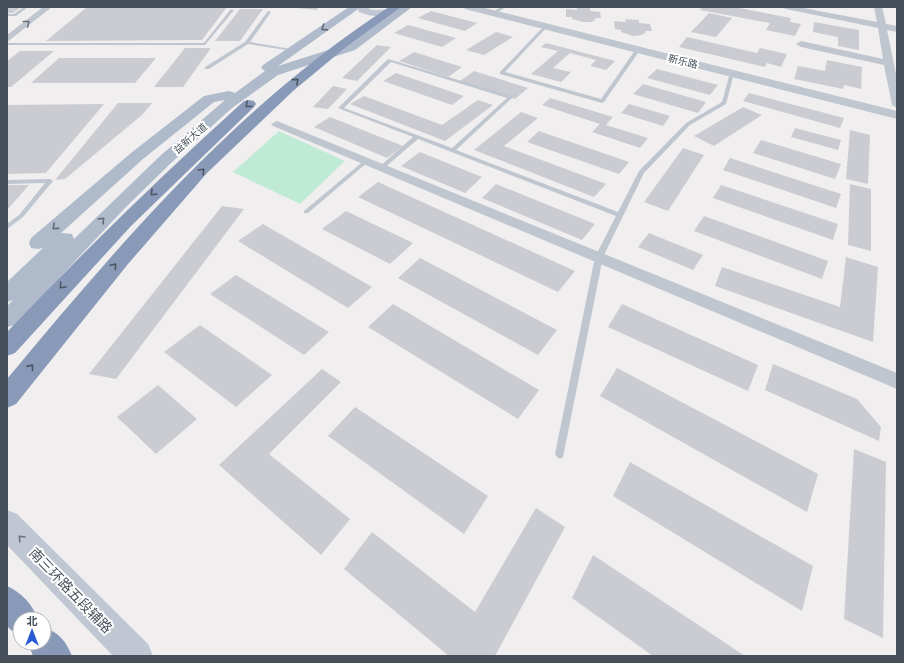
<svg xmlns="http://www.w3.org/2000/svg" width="904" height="663" font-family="Inter,'Noto Sans SC',sans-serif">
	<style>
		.green { fill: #bfebd6 }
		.building { fill: #cbccd2 }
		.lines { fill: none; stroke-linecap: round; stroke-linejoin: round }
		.service { fill: #bfc6cf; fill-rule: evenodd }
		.minor { fill: #bfc6cf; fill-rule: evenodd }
		.tertiary { fill: #bfc6cf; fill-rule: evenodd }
		.secondary { fill: #c0c7d3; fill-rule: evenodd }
		.primary { fill: #afbacb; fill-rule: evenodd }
		.motorway { fill: #899ab9; fill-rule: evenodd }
		.oneway { stroke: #6b737d }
		.oneway2 { stroke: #616a76 }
		.oneway3 { stroke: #4e5664 }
		.oneway4 { stroke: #6b737e }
		.labels { text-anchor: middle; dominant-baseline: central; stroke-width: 4; stroke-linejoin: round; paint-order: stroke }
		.far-street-label { font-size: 10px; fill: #474f5a; stroke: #fff }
		.near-street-label { font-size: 14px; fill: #474f5a; stroke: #fff }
	</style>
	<rect width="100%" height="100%" fill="#f0eeee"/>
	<path class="green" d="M279,131L345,161L300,204L233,172Z"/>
	<path class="building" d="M7,7H21L13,13H7Z
		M87,7H227L202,40L46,41Z
		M286,7H318L317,10Z
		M577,7L590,8V11L600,12L601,18H595V20L591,22H583L572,19V17H566V9L577,10Z
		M702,7H734L791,18L790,22L801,24L795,36L766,30L770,23L700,10Z
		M240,9H263L240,41H215Z
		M431,11L477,23L465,31L418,18Z
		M709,13L732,18L716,37L691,32Z
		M625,19L639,20V23L650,24L652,31H645V33L642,35L633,36L621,32V30L615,29L614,21L626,22Z
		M814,22L859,30V50L838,46V37L813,32Z
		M408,25L456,38L442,47L394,33Z
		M496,32L513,37L484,55L466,50Z
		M687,37L757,53L760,48L787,54L781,67L767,63L765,67L679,47Z
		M546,43L615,61L606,70L590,66L596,60L570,53L553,68L571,72L561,82L531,74L558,51L541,47Z
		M377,45L391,47L357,81L342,78Z
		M185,48H211L183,87H154Z
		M20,51H54L11,87H7V61Z
		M414,52L462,67L448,77L399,61Z
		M59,58H156L135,83H31Z
		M827,60L862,67L861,89L844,85L843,89L794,79L798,66L825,71Z
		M657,69L718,85L710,95L647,78Z
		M474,71L528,88L515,99L460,81Z
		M396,73L464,96L452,105L383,81Z
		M643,84L706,102L698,113L633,94Z
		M333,86L347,89L328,109L313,107Z
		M749,93L844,118L840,128L743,101Z
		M364,96L442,125L478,100L493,105L445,141L350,104Z
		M550,98L613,117L606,125L648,138L640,148L592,132L600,124L542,105Z
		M118,103H152L142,115L65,179L55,180Z
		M104,104L46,173L7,174V105Z
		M629,104L670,116L663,126L621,113Z
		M743,107L762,115L714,146L694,136Z
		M521,112L538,118L504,146L606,184L594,197L474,150Z
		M330,117L403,146L387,158L314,127Z
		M795,128L841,140L838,150L791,137Z
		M850,130L870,135L868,184L846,179Z
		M539,131L629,162L619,174L527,142Z
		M761,140L841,164L835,179L753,153Z
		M683,148L704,155L668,211L644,202Z
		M420,152L482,177L465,193L401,166Z
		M730,158L841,194L836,208L723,170Z
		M378,182L575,271L558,292L358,197Z
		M496,184L595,224L582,240L482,198Z
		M850,184L871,189V251L848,245Z
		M7,185H29L7,210Z
		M721,185L838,224L833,240L713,198Z
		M222,206L244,209L116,379L89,374Z
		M346,211L413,243L390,264L322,229Z
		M704,216L828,261L822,279L694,231Z
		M263,224L372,287L348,308L238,241Z
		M649,233L703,255L693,270L638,247Z
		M846,257L878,267L873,342L715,286L722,267L840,307Z
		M420,258L557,330L538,355L398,278Z
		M236,275L329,332L304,355L210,294Z
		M393,304L539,390L518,419L368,327Z
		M622,304L758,365L748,391L608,327Z
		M200,325L272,375L236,407L164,352Z
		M773,364L857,399L881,427L879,441L765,390Z
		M617,368L818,474L807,512L600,396Z
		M322,369L341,382L269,454L350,519L321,555L219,465Z
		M158,385L197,419L156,454L117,417Z
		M355,407L488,496L464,534L328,436Z
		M854,449L886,462L883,638L844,619Z
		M630,462L813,566L802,611L613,496Z
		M536,508L565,527L495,656H449L344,569L372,532L475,612Z
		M593,555L745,656H653L572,598Z"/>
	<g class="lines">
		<path class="service" d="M24,7H28L16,16H7V14H14Z
			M501,7H506L495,14H493V12Z
			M231,9L234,10L205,45H7V43H204Z
			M268,11L271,12L250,42L291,49L293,50V51L248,44L209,69H205V67L245,42Z
			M545,25L548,26L505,72L601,99L636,49L640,50L604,102L602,103L500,74V72Z
			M388,59L512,96V98L456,150L618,212L639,171L686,123L722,102L730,73L732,72L734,73L726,104L690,125L644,173L603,257L563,457L560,459L557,457L555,454L595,257L616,216L418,139L383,169H379V167L413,137L338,108ZM391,62L507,98L452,148L344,108Z
			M366,159L368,160V162L308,213H304V211Z
			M50,179L53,181L23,217L7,229V224L19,215L45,183L7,184V180Z"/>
		<path class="minor" d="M43,7H52L7,42V35Z
			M782,7H798L877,22L874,7H882L886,24L897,26V32L887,30L897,79V108L892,105L884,65L801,47L796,44L801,41L883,59L878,28L786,9Z
			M277,121L897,373V389L273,126L271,124Z"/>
		<path class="tertiary" d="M464,7H481L897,111V119L465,9Z"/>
		<path class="secondary" d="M360,7H370L369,9C379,12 395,7 406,7C396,19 372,18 359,12L358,10Z
			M7,510L17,514L148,644L153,656H113L7,545Z"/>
		<path class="primary" d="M349,7H361L278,66L347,44L400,7H412L355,50L278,75L232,108L172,162L124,209L15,325L7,327V306L13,300L7,302V282L43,248L38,249L31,248L29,243L31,238L131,153L204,96L229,91L235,93L265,71L261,68L263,65ZM225,100L160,156L74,239L72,234L61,233L143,159L214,102Z"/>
		<path class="motorway" d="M389,7H401L346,47L293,91L207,173L128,264L16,404L7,408V379C121,242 238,105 389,7Z
			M249,100L254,101L256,104L254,107L131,226L15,353L7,356V332C83,252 162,175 244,101Z
			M7,586C22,593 32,604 38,619H20V634L11,630L7,626Z
			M44,627C59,633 66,641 72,656H33L28,643H44Z"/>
	</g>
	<defs><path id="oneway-chevron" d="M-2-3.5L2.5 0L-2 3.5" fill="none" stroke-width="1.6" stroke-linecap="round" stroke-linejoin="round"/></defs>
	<use class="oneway" href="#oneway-chevron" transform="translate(27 23) rotate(-38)"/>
	<g class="oneway2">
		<use href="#oneway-chevron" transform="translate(324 28) rotate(147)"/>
		<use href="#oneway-chevron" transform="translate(102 220) rotate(-45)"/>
		<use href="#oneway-chevron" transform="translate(55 227) rotate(139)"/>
	</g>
	<g class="oneway3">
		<use href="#oneway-chevron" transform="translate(296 81) rotate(-41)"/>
		<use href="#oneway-chevron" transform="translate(248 105) rotate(138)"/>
		<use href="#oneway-chevron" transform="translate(202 171) rotate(-46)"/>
		<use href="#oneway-chevron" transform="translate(153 193) rotate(136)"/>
		<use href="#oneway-chevron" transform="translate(114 266) rotate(-49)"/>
		<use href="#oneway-chevron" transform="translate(62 286) rotate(133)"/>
		<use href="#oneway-chevron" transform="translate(31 367) rotate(-51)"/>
	</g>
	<use class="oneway4" href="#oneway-chevron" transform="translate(21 538) rotate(-134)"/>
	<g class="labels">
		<g class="far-street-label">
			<text transform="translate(683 61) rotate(14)">新乐路</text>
			<text transform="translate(190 138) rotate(-41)">益新大道</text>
		</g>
		<g class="near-street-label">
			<text transform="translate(71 590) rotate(46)">南三环路五段辅路</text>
		</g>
	</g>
	<rect width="904" height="663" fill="none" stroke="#474f5a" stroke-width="16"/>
	<g transform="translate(32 631)"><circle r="19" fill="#ffffff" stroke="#b5b9bd"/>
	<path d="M0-3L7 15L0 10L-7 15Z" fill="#275bd1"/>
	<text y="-6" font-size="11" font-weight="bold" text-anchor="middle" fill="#474f5a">北</text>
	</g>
</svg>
